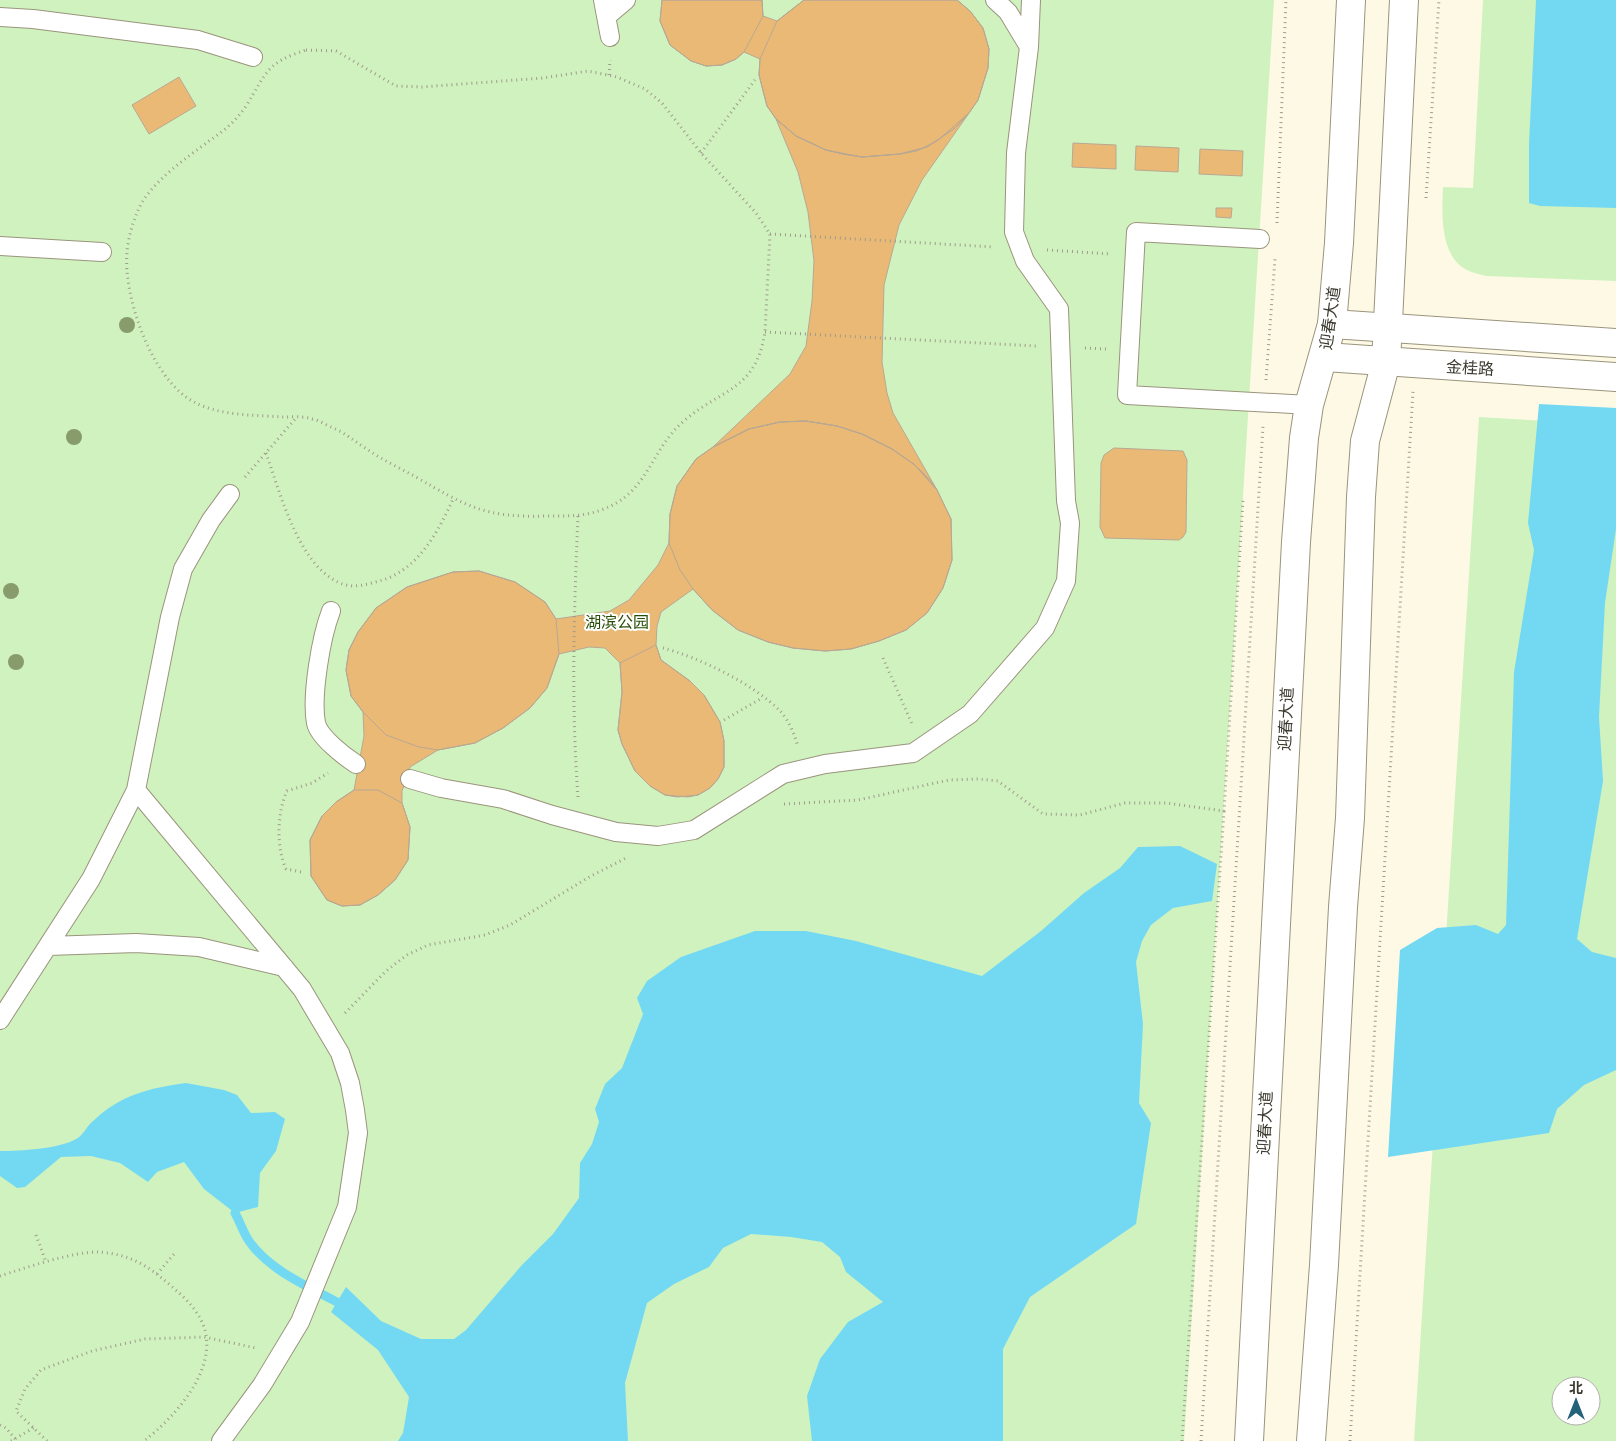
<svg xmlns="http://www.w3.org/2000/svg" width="1616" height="1441" font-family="Rubik,'Noto Sans SC',sans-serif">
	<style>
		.green { fill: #d0f2bf; fill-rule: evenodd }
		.water { fill: #73d9f3 }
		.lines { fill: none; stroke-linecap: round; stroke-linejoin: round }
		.stream { stroke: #73d9f3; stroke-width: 9 }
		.building { fill: #eab976; stroke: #b8a893 }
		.service-casing { stroke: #9a947d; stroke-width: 20 }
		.tertiary-casing { stroke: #9a947d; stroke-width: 30 }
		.secondary-casing { stroke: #9a947d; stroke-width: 30 }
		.path { stroke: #9f9c8d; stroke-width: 3; stroke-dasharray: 1 4; stroke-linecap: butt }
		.service { stroke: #fff; stroke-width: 18 }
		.tertiary { stroke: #fff; stroke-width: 28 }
		.secondary { stroke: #fff; stroke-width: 28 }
		.path-bridge { stroke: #9f9c8d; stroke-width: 3; stroke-dasharray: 1 4; stroke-linecap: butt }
		.tree { fill: #889b6b }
		.labels { text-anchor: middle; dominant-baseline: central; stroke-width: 4; stroke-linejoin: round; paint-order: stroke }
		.street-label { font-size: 16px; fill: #3c3a30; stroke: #fff }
		.park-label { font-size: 16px; fill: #274e07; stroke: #fff }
	</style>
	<rect width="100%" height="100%" fill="#fef9e5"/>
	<path class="green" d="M0,0H1274L1184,1441H0Z
		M1483,0H1616V281L1486,276C1480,274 1473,273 1467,270C1439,256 1442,212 1443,187L1473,188Z
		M1479,417L1616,425V1441H1414ZM1561,1386H1591V1416H1561Z"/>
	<path class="water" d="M1536,0H1616V208L1540,206L1529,203V144Z
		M1539,404L1616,408V529L1605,603L1599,717L1603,781L1577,939L1592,952L1616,958V1070L1584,1085L1557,1109L1549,1133L1388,1157L1400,950L1437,928L1476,925L1498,934L1506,925L1514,672L1534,550L1528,523Z
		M1180,846L1217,864L1212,901L1173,908L1151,925L1142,941L1136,962L1143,1024L1139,1103L1151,1123L1136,1224L1030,1297L1003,1349V1441H812L807,1396L820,1359L848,1322L883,1302L846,1272L840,1257L822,1242L791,1237L751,1234L723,1248L709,1267L674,1284L647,1303L625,1383L628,1441H398L403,1433L409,1397L378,1350L331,1312L346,1287L381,1321L421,1339H454L466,1330L521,1266L553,1234L579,1198L580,1163L592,1144L599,1122L595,1109L605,1084L622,1068L643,1014L637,998L647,981L681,957L755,931H806L856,941L982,976L1041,931L1084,893L1120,868L1138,847Z
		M186,1083L224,1090L237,1095L251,1113L275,1112L285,1119L276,1151L260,1173L258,1207L235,1213L204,1189L184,1162L157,1172L148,1182L120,1163L91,1156L61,1157L25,1187L17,1188L0,1176V1151C20,1151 59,1149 76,1139C83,1136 86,1127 92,1122C120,1095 149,1088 186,1083Z"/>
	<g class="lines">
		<path class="stream" d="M235,1213C240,1222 243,1232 249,1241C269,1270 307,1286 337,1302"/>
	</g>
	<path class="building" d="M662,0H762L763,16L777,21L804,0H957L970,11L983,28L989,49L988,68L978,100L969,113L955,128L927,147L900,154L862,157L843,154L826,150L796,136L776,119L767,106L763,91L759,75L760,59L744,52L736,59L722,65L706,66L691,61L670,45L660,21Z
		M662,0H762L763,16L744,52L736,59L722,65L706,66L691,61L670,45L660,21Z
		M804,0H957L970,11L983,28L989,49L988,68L978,100L969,113L937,141L917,151L900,154L862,157L843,154L826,150L796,136L776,119L767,106L759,75L760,59L777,21Z
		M179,77L196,106L149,134L132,105Z
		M969,113L922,180L899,225L884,285L882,362L887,393L893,413L937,490L915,465L892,449L862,434L837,426L806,421L780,422L749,429L713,447L790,374L806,346L812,301L814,261L808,212L798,172L776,119L796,136L826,150L862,157L900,154L927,147L955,128Z
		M1073,143L1116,145V169L1072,167Z
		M1136,146L1179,148L1178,172L1135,170Z
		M1200,149L1243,151L1242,176L1199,174Z
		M1216,208H1232L1231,218L1216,217Z
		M806,421L837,426L862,434L892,449L915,465L937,490L951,519L952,560L943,588L927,613L906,630L879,641L851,649L825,651L793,648L768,642L738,630L712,610L693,589L661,612L657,626L656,645L661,660L690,681L704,695L720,722L724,741V767L718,779L710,788L698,795L677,797L665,795L650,786L635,771L622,744L618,730L622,692L620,663L605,648L589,647L559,654L547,688L530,708L503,728L475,743L438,750L410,767L402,791V803L410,827L408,860L395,880L378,895L360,905L342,906L327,900L311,876L310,840L322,816L336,802L354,790L364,736L363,712L351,696L346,670L349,650L358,632L376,608L407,587L453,572L479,571L515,582L545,602L556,619L610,611L629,600L658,565L669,543L670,514L677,486L696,459L713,447L749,429L780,422Z
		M806,421L837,426L862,434L892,449L915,465L929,479L937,490L951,519L952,560L943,588L927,613L906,630L879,641L851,649L825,651L793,648L768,642L738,630L712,610L693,589L680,570L669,543L670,514L677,486L696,459L713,447L749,429L780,422Z
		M1114,448L1183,451L1187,460L1186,532L1183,537L1179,540L1105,538L1100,527L1101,463L1104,455Z
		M479,571L515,582L545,602L556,619L559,654L547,688L530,708L503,728L475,743L438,750L419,747L386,735L363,712L351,696L346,670L349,650L358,632L376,608L407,587L453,572Z
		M656,645L661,660L690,681L704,695L720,722L724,741V767L718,779L710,788L698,795L688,797L665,795L650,786L635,771L622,744L618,730L622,692L620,663Z
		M354,790H378L402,803L410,827L408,860L395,880L378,895L360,905L342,906L327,900L311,876L310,840L322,816L336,802Z"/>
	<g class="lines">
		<g class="service-casing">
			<path id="service" d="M603,0L610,37
				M607,16L626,0
				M0,17L33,19L198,40L253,57
				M1029,47L1031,0
				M1260,239L1136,232L1127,395L1309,405
				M0,246L102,252
				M331,611C321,637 311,696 316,723C319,737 344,756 356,764
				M410,779L441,788L503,799L552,815L616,832L658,836L694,830L783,774L825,764L913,753L970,714L1045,628L1066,581L1070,523L1066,501L1059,309L1025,261L1014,232L1016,153L1029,47L1008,12L995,0
				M136,790L302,989L340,1053L350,1083L355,1110L358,1133L347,1207L300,1322L262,1385L221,1441
				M48,946L136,943L199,947L284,967
				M0,1020L91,879L136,790L170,617L183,569L211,520L230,494"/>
		</g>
		<g class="tertiary-casing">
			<path id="tertiary" d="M1332,324L1616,343
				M1325,357L1616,377"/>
		</g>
		<g class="secondary-casing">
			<path id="secondary" d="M1249,1441L1296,542L1304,438L1309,405L1332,324L1339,243L1351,0
				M1311,1441L1324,1265L1343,907L1350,818L1361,497L1365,441L1386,362L1404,0"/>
		</g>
		<path class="path" d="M306,50L336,51L396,86L422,87L543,78L588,71L617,77L645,89L662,103L701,153L756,213L770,234L765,332C756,390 723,388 685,420C650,449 649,494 601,510C583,517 564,516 545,516C485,518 466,506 416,477C400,468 382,460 367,449C355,442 346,433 333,428C326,425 319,420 312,419C304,416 293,417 284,417C255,415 220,416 194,402C152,380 123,297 127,252C128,240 132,224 137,213C147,185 186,158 209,141C224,131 236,121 246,106C267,73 265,63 306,50Z
			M609,75L610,60
			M701,153L755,80
			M1426,198L1439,0
			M1277,223L1286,0
			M770,234L994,247
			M1047,250L1111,254
			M765,332L1037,346
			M1085,348L1107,349
			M1266,380L1275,259
			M266,453C280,492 300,573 346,585C358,588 371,583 383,580C419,568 438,532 453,499
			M245,477L296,418
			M663,648C698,657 756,685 781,712C789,721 795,735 798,747
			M883,658L912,724
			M724,720L762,698
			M578,797C571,703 574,610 578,516
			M784,804L858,800L949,780L978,779L998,781L1043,814L1080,815L1125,803H1166L1224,811L1243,500
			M301,872L286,869C276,847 277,813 287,791L312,783L328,773
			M345,1013L386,971L407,955L428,945L485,935L510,925L591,876L628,857
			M36,1235L46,1262
			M157,1274L174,1254
			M0,1276C25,1268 74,1251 100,1252C131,1255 147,1265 170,1285C183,1296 195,1307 202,1322C222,1366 175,1417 144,1441
			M0,1425L6,1428L17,1441
			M47,1441L16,1411L25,1389L41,1370L92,1351L145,1339L204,1337L256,1348
			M1182,1441L1224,811
			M1201,1441L1263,426
			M1350,1441L1413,391"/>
		<use href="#service" class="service"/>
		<use href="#tertiary" class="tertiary"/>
		<use href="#secondary" class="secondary"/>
		<path class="path-bridge" d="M11,1441L35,1427"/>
	</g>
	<g class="tree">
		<circle cx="127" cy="325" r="8"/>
		<circle cx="74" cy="437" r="8"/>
		<circle cx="11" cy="591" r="8"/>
		<circle cx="16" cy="662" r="8"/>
	</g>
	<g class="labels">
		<g class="street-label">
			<text transform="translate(1330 318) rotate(-82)">迎春大道</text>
			<text transform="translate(1470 368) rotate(3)">金桂路</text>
			<text transform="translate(1286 719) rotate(-87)">迎春大道</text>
			<text transform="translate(1265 1123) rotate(-87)">迎春大道</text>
		</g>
		<g class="park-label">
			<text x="617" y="622">湖滨公园</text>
		</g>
	</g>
	<g transform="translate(1576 1401)"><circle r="24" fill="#ffffff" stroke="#b1b0ac"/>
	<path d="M0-4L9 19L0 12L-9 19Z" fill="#236278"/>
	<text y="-8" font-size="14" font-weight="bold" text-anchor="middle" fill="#3c3a30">北</text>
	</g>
</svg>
